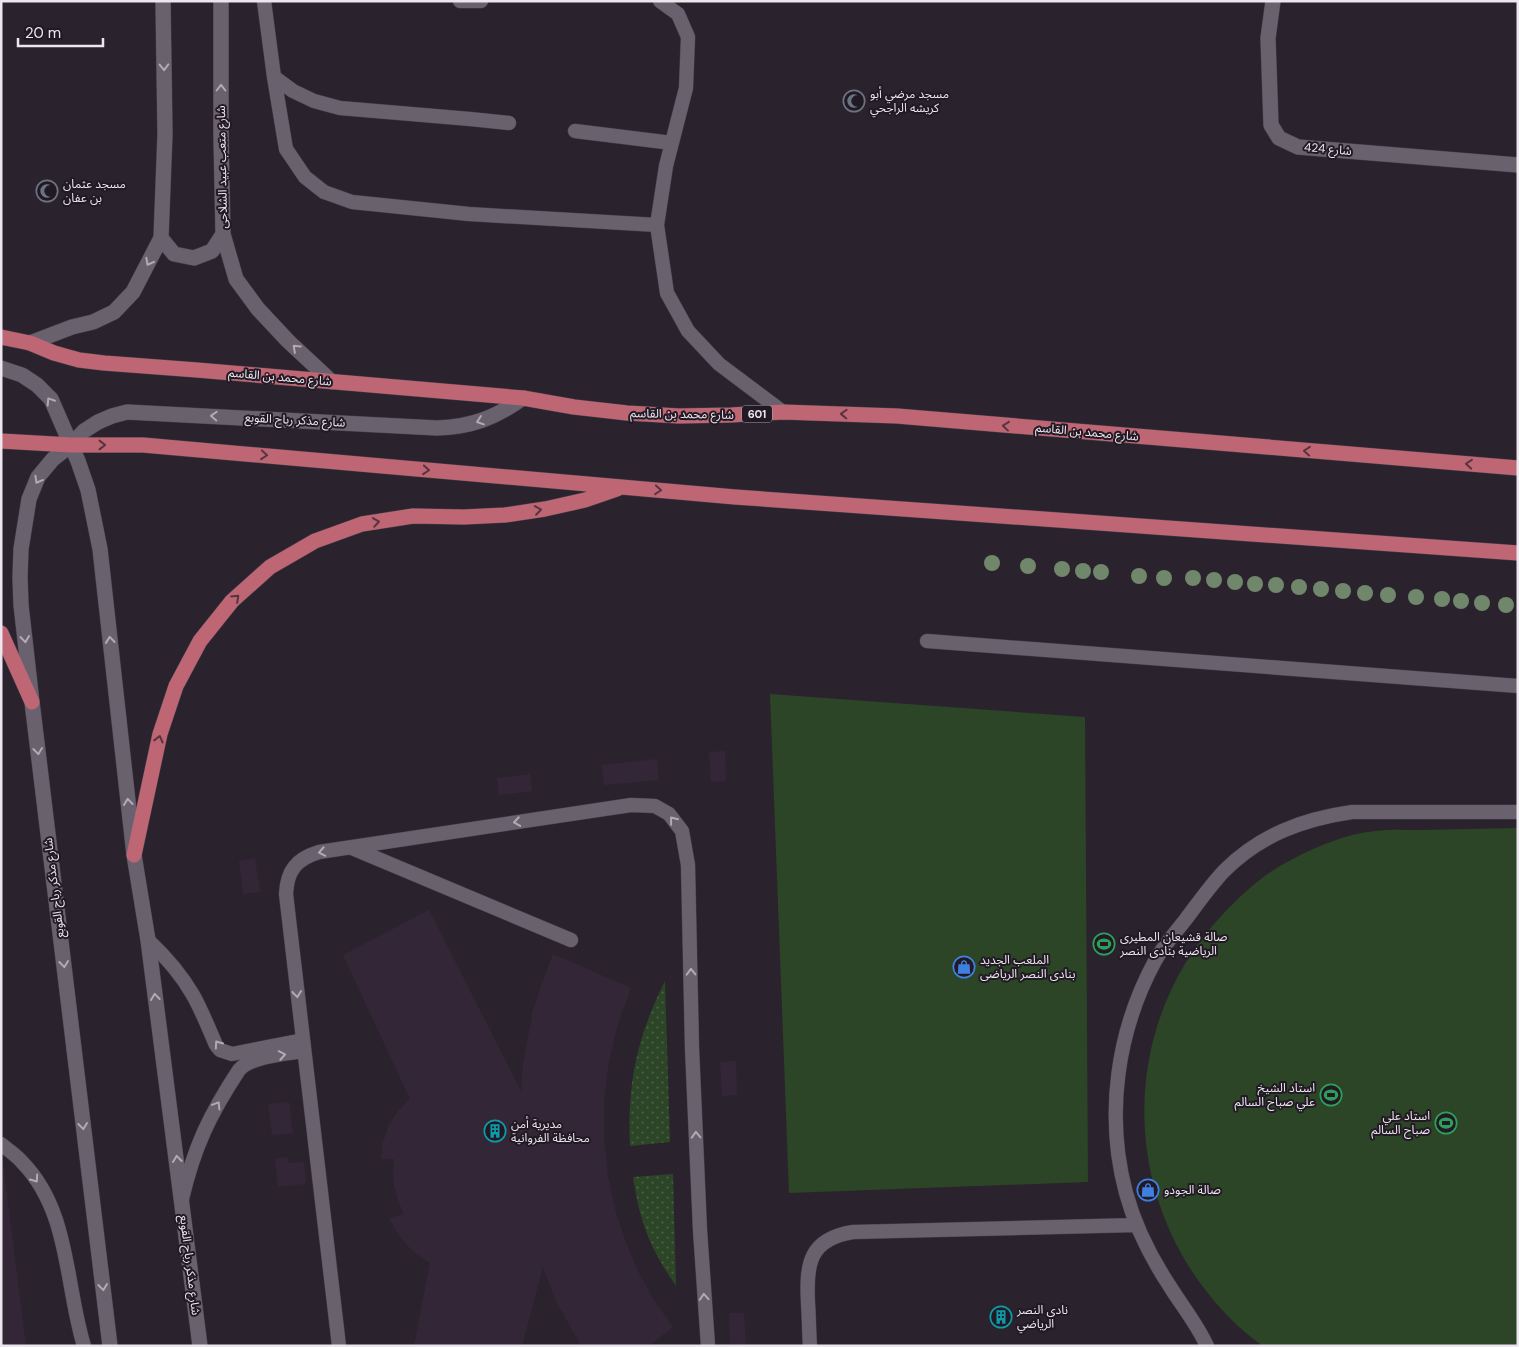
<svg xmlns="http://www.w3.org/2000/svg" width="1519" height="1347" font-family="'DM Sans','Noto Sans Arabic',sans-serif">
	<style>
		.built { fill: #332737 }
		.grass { fill: url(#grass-dots) }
		.garden { fill: #2c4526 }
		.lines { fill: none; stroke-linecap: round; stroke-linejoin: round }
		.service-casing { stroke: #47404a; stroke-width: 15 }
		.minor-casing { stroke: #47404a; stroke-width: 16 }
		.tertiary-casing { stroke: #47404a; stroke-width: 16 }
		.primary-casing { stroke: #47404a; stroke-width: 16 }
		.service { stroke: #6a616e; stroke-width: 14 }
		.minor { stroke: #6a616e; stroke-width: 15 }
		.tertiary { stroke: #6a616e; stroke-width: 15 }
		.primary { stroke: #bf6675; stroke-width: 15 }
		.tree { fill: #71876c }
		.oneway { stroke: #b2aab4 }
		.oneway2 { stroke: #583440 }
		.labels { text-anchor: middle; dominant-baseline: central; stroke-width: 4; stroke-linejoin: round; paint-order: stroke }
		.shield { fill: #211924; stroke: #afa8b1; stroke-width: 1 }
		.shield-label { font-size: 11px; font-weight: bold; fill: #ece6ee }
		.poi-label { font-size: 12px; fill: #ece6ee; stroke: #211924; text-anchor: start }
		.street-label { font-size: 12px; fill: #ece6ee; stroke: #211924 }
	</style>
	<defs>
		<pattern id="grass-dots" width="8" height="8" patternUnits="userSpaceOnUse" patternTransform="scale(1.25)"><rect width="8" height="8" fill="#2c4526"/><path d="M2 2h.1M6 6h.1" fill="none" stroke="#4b6046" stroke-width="1.8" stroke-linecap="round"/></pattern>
	</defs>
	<rect width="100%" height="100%" fill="#2a232d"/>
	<path class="built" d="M725,751L726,781L711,782L709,752Z
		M657,759L659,780L604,785L602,765Z
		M530,774L532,791L499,795L497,778Z
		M255,858L260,892L243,894L239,861Z
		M429,910L521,1091L523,1065L533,1010L542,983L553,954L631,988L618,1024L609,1061L604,1100V1138L608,1176L615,1209L625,1240L638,1271L654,1300L673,1327L649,1346H581L556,1301L543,1267L522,1346H414L430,1263L416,1254L404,1242L396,1231L389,1218L404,1214L398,1201L394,1185L393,1172L394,1159H381L383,1142L389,1125L398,1111L410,1099L343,955Z
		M736,1061L737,1095L722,1096L720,1062Z
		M289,1102L293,1133L272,1135L268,1104Z
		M1,1147L26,1346H1Z
		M288,1157L289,1163L304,1162L306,1184L278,1187L275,1159Z
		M729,1313H744L746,1346H730Z"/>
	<path class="grass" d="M665,981L670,1142L630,1146C627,1083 637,1037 665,981Z
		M673,1174L676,1286C650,1248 640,1223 633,1177Z"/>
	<path class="garden" d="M770,694L1085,717L1088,1182L789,1193Z
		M1518,828V1346H1263C1238,1329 1217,1306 1200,1283C1118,1169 1127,1014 1224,913C1243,893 1266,872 1291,860C1317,846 1346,834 1375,831C1390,829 1405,830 1420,830C1453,829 1485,829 1518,828Z"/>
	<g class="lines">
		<g class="service-casing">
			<path id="service" d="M264,1L274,77L286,149L305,177L324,192L352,202L469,214L657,225
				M460,1H481
				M660,1L678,14L688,37L686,88L666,166L657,225L667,293L688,331L719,364L783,412
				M274,77L293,91L314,101L340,108L470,119L509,123
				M575,131L672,143
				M927,641L1518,686
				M352,848L571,940
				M148,940C165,956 181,974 193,995C202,1011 209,1029 216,1045L220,1050L232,1054L303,1040
				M1,1144C8,1150 16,1155 22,1162C70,1211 65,1284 84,1346
				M182,1199C194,1147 210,1114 239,1070C251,1056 286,1054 304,1051
				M339,1346L286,894C287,871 296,859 319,852L631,805L655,806L669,814L682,831L688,865L692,1048L700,1230L708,1346
				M810,1346C809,1332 809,1317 808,1303C806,1264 809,1239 853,1232L1137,1225
				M1207,1346C1197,1324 1182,1306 1169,1285C1150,1256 1135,1226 1126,1193C1105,1115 1117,1031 1155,961C1163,946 1176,932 1186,919C1198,903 1210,886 1224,871C1260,835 1303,819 1352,812H1518"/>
		</g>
		<g class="minor-casing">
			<path id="minor" d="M1273,1L1268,38L1271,125L1279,138L1298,147L1518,165"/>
		</g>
		<g class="tertiary-casing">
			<path id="tertiary" d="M221,1V138L223,234L236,279L258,309L288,341L332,382
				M161,238L174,254L194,258L212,251L223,234
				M30,343L72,327L93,322L114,312L133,292L161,238L165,134L163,1
				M1,368L22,375L37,385L51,399L78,461L88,490L100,549L134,855L148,940L200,1346
				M110,1346L32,702L21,605L20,577L21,549L29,499L38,477L53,459L71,445L84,431L98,422L112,416L127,412L437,428C471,427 495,418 523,398"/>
		</g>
		<g class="primary-casing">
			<path id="primary" d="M1,337L30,343L54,353L79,360L104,363L197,370L523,398L574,407L627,413L679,416L731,415L783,412L897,416L1518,468
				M1,441L71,445H143L735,497L1518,553
				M1,633L32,702
				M134,855L160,734L176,686L200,641L232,601L270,567L315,541L362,524L413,516L464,517L505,515L545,509L585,500L617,489"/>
		</g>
		<use href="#service" class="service"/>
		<use href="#minor" class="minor"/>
		<use href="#tertiary" class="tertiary"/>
		<use href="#primary" class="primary"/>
	</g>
	<g class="tree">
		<circle cx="992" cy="563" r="8"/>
		<circle cx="1028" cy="566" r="8"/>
		<circle cx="1062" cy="569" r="8"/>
		<circle cx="1083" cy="571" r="8"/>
		<circle cx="1101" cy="572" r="8"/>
		<circle cx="1139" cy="576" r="8"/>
		<circle cx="1164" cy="578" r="8"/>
		<circle cx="1193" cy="578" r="8"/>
		<circle cx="1214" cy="580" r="8"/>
		<circle cx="1235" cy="582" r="8"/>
		<circle cx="1255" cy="584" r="8"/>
		<circle cx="1276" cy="585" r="8"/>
		<circle cx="1299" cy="587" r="8"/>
		<circle cx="1321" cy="589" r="8"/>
		<circle cx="1343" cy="591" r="8"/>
		<circle cx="1365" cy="593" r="8"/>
		<circle cx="1388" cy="595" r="8"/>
		<circle cx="1416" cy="597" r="8"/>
		<circle cx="1442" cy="599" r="8"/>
		<circle cx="1461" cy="601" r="8"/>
		<circle cx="1482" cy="603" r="8"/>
		<circle cx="1506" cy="605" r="8"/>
	</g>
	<defs><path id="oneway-chevron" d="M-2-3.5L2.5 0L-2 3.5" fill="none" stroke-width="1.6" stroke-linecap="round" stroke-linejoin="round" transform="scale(1.25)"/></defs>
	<g class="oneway">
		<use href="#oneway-chevron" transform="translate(164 67) rotate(89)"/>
		<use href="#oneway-chevron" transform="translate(221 88) rotate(-90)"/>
		<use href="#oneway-chevron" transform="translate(149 262) rotate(118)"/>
		<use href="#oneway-chevron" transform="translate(296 348) rotate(-137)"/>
		<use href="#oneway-chevron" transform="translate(50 401) rotate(-123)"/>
		<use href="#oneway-chevron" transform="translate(214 416) rotate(-177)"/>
		<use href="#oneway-chevron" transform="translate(480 421) rotate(161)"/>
		<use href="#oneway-chevron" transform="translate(38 480) rotate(119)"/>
		<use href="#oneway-chevron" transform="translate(25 639) rotate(84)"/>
		<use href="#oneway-chevron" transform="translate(110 640) rotate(-96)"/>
		<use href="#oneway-chevron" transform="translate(38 751) rotate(83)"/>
		<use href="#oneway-chevron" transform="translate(128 802) rotate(-96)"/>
		<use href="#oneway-chevron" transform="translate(673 820) rotate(-128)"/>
		<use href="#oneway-chevron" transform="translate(517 822) rotate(171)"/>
		<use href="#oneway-chevron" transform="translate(322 852) rotate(169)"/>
		<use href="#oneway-chevron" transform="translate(64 964) rotate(83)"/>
		<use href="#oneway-chevron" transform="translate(691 972) rotate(-91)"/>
		<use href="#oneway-chevron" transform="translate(297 994) rotate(83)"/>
		<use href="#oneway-chevron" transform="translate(155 997) rotate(-97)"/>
		<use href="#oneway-chevron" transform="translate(218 1044) rotate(-125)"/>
		<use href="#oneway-chevron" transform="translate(282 1055) rotate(-10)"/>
		<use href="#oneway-chevron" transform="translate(217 1105) rotate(-59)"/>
		<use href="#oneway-chevron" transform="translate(83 1126) rotate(83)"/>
		<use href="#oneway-chevron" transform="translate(696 1135) rotate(-92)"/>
		<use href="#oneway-chevron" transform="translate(177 1159) rotate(-97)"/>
		<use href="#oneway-chevron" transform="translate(35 1179) rotate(55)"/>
		<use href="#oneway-chevron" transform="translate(103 1287) rotate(83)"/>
		<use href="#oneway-chevron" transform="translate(704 1297) rotate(-94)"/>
	</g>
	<g class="oneway2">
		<use href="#oneway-chevron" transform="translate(844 414) rotate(-178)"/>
		<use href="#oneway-chevron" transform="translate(1006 426) rotate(-174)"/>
		<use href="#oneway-chevron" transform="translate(102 445)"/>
		<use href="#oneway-chevron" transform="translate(1307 451) rotate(-175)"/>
		<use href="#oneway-chevron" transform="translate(264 455) rotate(5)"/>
		<use href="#oneway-chevron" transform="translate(1469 464) rotate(-175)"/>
		<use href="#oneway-chevron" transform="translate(426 470) rotate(5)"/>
		<use href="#oneway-chevron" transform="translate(658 490) rotate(5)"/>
		<use href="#oneway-chevron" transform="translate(538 510) rotate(-8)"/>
		<use href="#oneway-chevron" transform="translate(376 522) rotate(-9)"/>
		<use href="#oneway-chevron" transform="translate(236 598) rotate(-43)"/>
		<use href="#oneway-chevron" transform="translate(159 739) rotate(-76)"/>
	</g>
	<defs>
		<g id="mosque-ring" transform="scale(1.125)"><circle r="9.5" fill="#211924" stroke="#6b7280" stroke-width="1.5"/><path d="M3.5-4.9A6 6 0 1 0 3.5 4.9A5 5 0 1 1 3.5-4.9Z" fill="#6b7280"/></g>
		<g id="stadium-ring" transform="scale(1.125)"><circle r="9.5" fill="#211924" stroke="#2e9e5b" stroke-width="1.5"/><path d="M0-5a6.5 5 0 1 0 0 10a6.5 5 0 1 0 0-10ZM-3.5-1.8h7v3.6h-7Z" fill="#2e9e5b"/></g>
		<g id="shop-ring" transform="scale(1.125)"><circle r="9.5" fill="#211924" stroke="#3f7fe0" stroke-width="1.5"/><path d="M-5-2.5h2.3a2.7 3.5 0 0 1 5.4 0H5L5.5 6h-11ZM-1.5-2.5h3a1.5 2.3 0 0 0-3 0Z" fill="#3f7fe0"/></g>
		<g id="building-ring" transform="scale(1.125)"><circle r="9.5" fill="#211924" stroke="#0f9aa8" stroke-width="1.5"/><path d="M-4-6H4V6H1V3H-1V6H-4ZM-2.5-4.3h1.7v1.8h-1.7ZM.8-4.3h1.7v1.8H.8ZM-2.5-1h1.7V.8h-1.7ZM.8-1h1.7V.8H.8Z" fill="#0f9aa8"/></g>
	</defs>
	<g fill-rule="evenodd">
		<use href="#mosque-ring" x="854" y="101"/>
		<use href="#mosque-ring" x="47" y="191"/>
		<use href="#stadium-ring" x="1104" y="944"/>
		<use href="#shop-ring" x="964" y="967"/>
		<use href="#stadium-ring" x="1331" y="1095"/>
		<use href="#stadium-ring" x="1446" y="1123"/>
		<use href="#building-ring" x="495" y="1131"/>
		<use href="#shop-ring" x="1148" y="1190"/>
		<use href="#building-ring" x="1001" y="1317"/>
	</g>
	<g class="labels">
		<rect class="shield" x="742" y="405.5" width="30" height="17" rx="4"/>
		<g class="shield-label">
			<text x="757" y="414">601</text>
		</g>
		<g class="poi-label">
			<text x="870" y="94">مسجد مرضي أبو<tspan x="870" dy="14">كريشه الراجحي</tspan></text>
			<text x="63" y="184">مسجد عثمان<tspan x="63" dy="14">بن عفان</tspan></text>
			<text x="1120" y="937">صالة قشيعان المطيرى<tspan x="1120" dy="14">الرياضية بنادى النصر</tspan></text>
			<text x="980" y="960">الملعب الجديد<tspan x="980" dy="14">بنادى النصر الرياضى</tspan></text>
			<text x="1315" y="1088" text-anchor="end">استاد الشيخ<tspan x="1315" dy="14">علي صباح السالم</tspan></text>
			<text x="1430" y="1116" text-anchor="end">استاد علي<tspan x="1430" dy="14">صباح السالم</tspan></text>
			<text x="511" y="1124">مديرية أمن<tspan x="511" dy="14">محافظة الفروانية</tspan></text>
			<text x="1164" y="1190">صالة الجودو</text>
			<text x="1017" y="1310">نادي النصر<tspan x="1017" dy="14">الرياضي</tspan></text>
		</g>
		<g class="street-label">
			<text transform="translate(1328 149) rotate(5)">شارع 424</text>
			<text transform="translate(222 167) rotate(-91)">شارع متعب عبيد الشلاحى</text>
			<text transform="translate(280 377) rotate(5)">شارع محمد بن القاسم</text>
			<text transform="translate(682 414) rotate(1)">شارع محمد بن القاسم</text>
			<text transform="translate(295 420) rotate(3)">شارع مذكر رباح القوبع</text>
			<text transform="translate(1087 432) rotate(5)">شارع محمد بن القاسم</text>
			<text transform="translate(54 888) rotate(-97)">شارع مذكر رباح القوبع</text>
			<text transform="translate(190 1265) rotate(83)">شارع مذكر رباح القوبع</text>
		</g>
	</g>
	<rect width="1519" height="1347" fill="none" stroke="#ece6ee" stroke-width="5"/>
	<path d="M18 38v8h85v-8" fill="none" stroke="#ece6ee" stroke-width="2.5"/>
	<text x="25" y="38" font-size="15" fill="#ece6ee" stroke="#211924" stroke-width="4" paint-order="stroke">20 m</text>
</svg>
